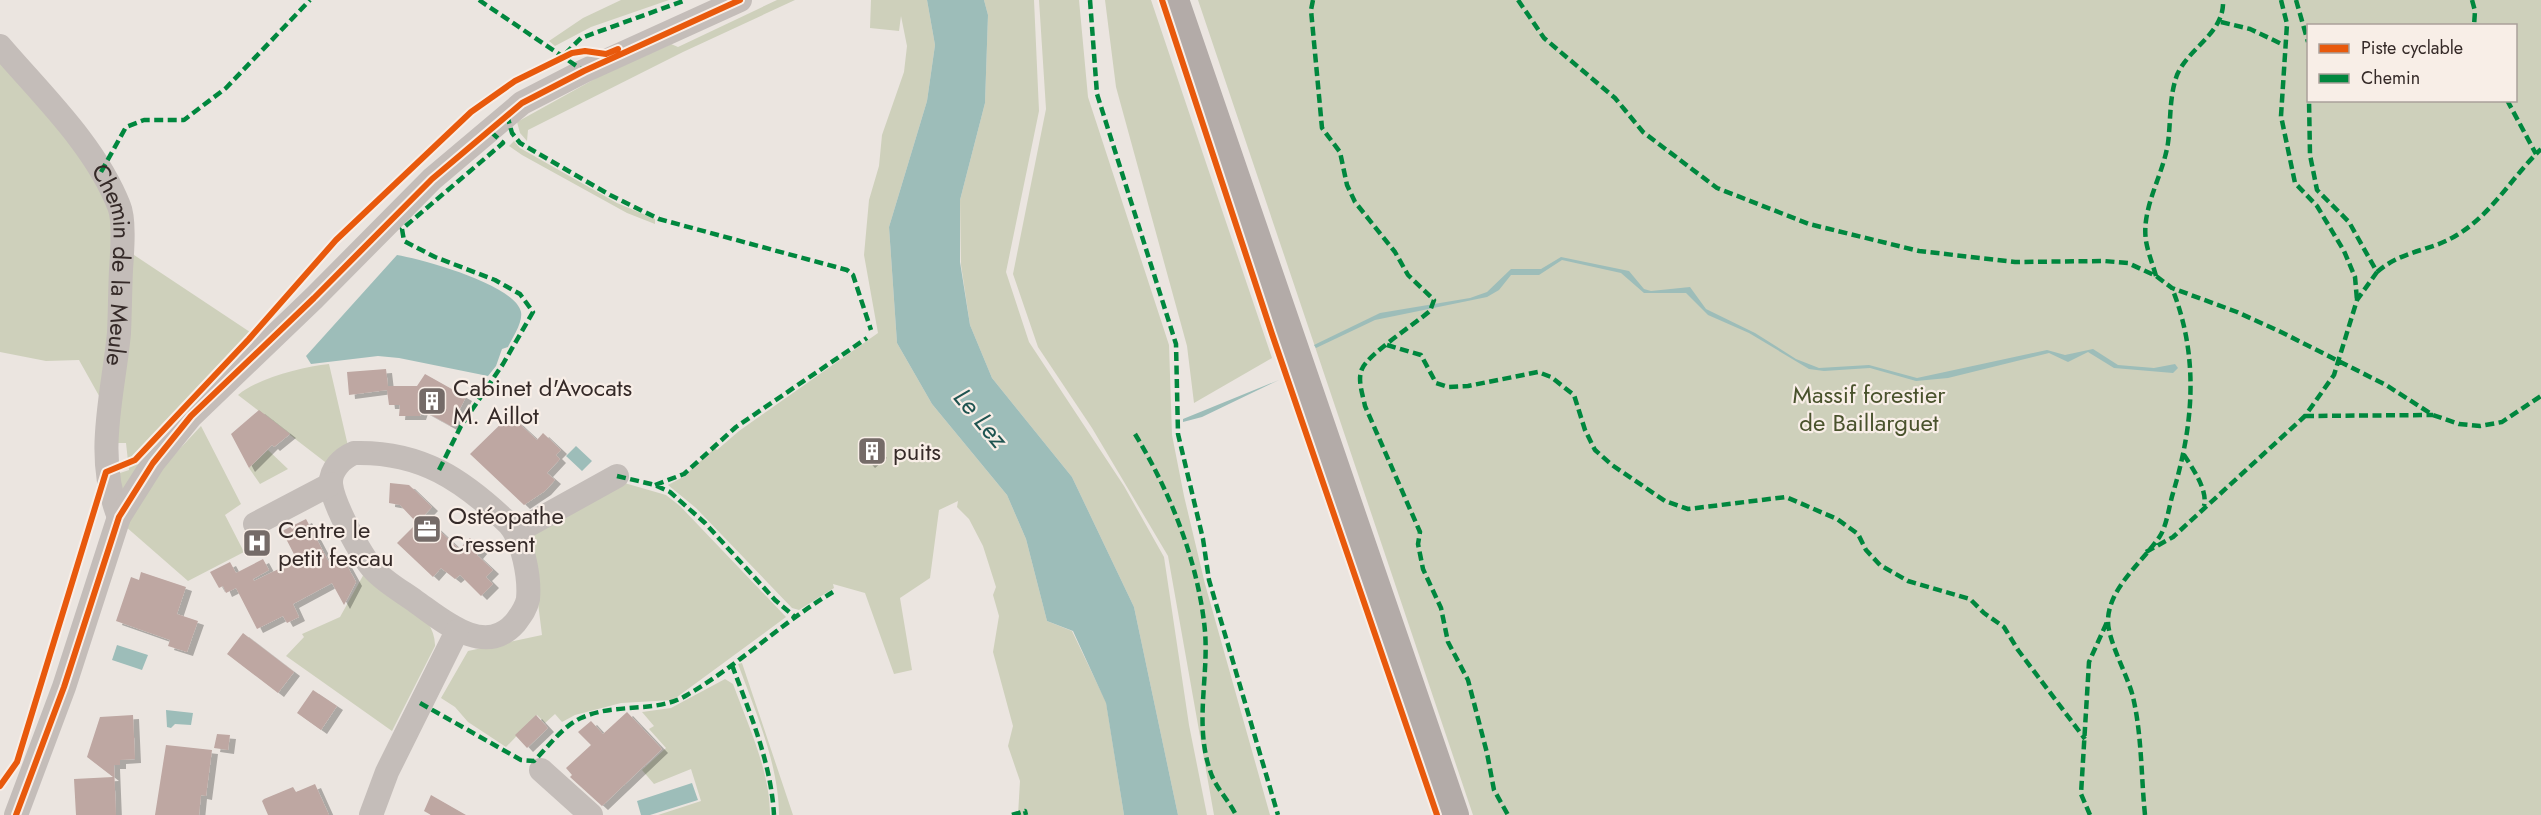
<svg xmlns="http://www.w3.org/2000/svg" width="2541" height="815" font-family="Jost,sans-serif">
	<style>
		.green { fill: #ced0bb; fill-rule: evenodd }
		.water { fill: #9dbdb9 }
		.building { fill: #bea7a2; filter: url(#shadow) }
		.lines { fill: none; stroke-linecap: round; stroke-linejoin: round }
		.minor { stroke: #c4bdb9; stroke-width: 24 }
		.major { stroke: #b3aba8; stroke-width: 30 }
		.quiet { stroke: #00873e; stroke-width: 4.5; stroke-dasharray: 9 4.5; stroke-linecap: butt }
		.cycleway-casing { stroke: #f8eee7; stroke-width: 10 }
		.cycleway { stroke: #e8590c; stroke-width: 6 }
		.labels { text-anchor: middle; dominant-baseline: central; stroke-width: 4.5; stroke-linejoin: round; paint-order: stroke }
		.street-label { font-size: 24px; fill: #352a28; stroke: #f8eee7 }
		.poi-label { font-size: 24px; fill: #352a28; stroke: #f8eee7; text-anchor: start }
		.park-label { font-size: 24px; fill: #49522c; stroke: #f8eee7 }
		.water-label { font-size: 26px; font-style: italic; fill: #1f5451; stroke: #f8eee7 }
	</style>
	<defs>
		<filter id="shadow"><feDropShadow dx="6" dy="4" stdDeviation="0" flood-color="#0004"/></filter>
	</defs>
	<rect width="100%" height="100%" fill="#ebe5e0"/>
	<path class="green" d="M621,0H669L591,27L555,46L549,41L583,18Z
		M777,0H795L683,52L528,130L527,141L520,133L517,122L600,76L671,44L678,47Z
		M871,0H927L935,45L927,101L889,227L897,343L932,404L1007,495L1026,539L1047,621L1072,631L1106,702L1124,815H1018L1020,781L1008,746L1013,726L993,652L999,616L993,595L996,587L983,546L969,519L957,507L958,501L939,510L930,578L900,598L912,670L894,674L865,593L833,584L834,588L799,610L792,608L696,508L668,485L683,477L715,448L717,450L739,431L878,333L864,255L869,200L879,166L882,135L904,72L907,46L901,16L899,31L870,28Z
		M984,0H1034L1039,111L1006,272L1029,342L1124,486L1164,557L1189,725L1207,815H1178L1134,607L1072,477L992,378L970,325L961,265L960,200L985,103L988,15Z
		M1039,0H1079L1088,97L1169,345L1172,435L1184,496L1205,584L1270,815H1214L1168,556L1092,428L1038,347L1013,274L1046,109Z
		M1105,0H1151L1272,358L1194,403L1187,346L1116,87Z
		M1198,0H2541V815H1473ZM2308,26H2516V100H2308Z
		M0,46L120,208L107,410L79,360L46,361L0,352Z
		M514,141L520,148L617,203L655,219V224L627,213L522,155L509,146Z
		M128,251L256,336L185,409L117,502L114,475L129,470L126,443H113Z
		M329,364L348,446L329,465L238,395C260,377 303,367 329,364Z
		M201,426L241,504L225,515L244,552L188,581L125,526L159,471Z
		M268,450L288,469L260,484L249,468Z
		M621,482L666,495L680,506L786,617L673,700L621,703L575,715L562,722L555,714L545,723L537,715L506,747L468,722L455,707L441,698L468,651L542,635L530,539L532,532Z
		M365,572C390,591 436,612 435,646L392,731L286,656L304,637L302,634L340,617Z
		M742,663L793,815H779C779,765 755,710 738,664Z
		M725,679L733,684C748,725 770,771 770,815H658L701,801L691,769L654,784L642,770L666,748L649,729L654,726L642,712L671,708Z"/>
	<path class="water" d="M927,0H984L988,15L985,103L960,200V262L970,325L992,378L1072,477L1134,607L1178,815H1124L1106,703L1073,631L1047,621L1026,539L1007,495L932,404L897,343L889,227L927,101L935,45Z
		M397,255C422,259 516,285 521,312C523,323 512,338 508,347L502,349L496,366L488,376L399,358L378,356L311,364L306,356Z
		M1561,257L1629,271L1644,289L1651,291L1690,287L1706,309L1755,333L1796,359L1819,368L1869,365L1917,378L2047,350L2065,355L2093,349L2118,365L2154,368L2175,364L2178,368L2173,373L2114,368L2088,352L2068,362L2049,353L1948,378L1916,381L1870,368L1824,371L1809,369L1749,333L1708,315L1686,293H1644L1621,273L1562,260L1539,275H1511L1499,290L1487,297L1375,320L1316,348L1314,345L1380,313L1470,298L1487,292L1511,269H1541Z
		M1279,380L1202,417L1183,422V419Z
		M576,446L592,461L582,471L566,456Z
		M117,645L148,655L142,670L112,660Z
		M166,710L193,713L191,725L175,724L171,728L167,727Z
		M692,783L698,800L650,815H641L637,801Z"/>
	<path class="building" d="M386,369L388,386H417L425,374L466,397L451,426L422,410L420,416H399L400,405H389L387,390L349,395L347,372Z
		M259,410L290,434L274,447L272,445L249,468L231,434Z
		M510,415L537,440L543,433L561,450L556,455L560,459L547,473L555,480L545,491L524,505L470,454Z
		M871,442L881,454L869,464L859,453Z
		M390,483L409,485L432,507L417,523L400,505L389,503Z
		M424,516L459,549L470,538L482,549L477,555L493,570L486,577L493,584L481,596L460,575L455,579L441,568L433,577L397,543Z
		M306,519L331,566L344,560L356,582L344,605L332,583L293,604L299,617L287,623L283,616L257,629L236,588L226,593L223,586L219,588L210,572L230,562L236,573L263,559L269,570L253,579L254,581L297,560L282,531Z
		M141,572L186,587L177,614L198,621L187,652L168,646L170,640L116,621L131,577L139,580Z
		M243,633L294,672L278,693L227,654Z
		M313,690L337,706L321,730L297,713Z
		M627,712L662,749L602,806L570,777L572,775L566,768L591,745L578,732L591,721L603,734Z
		M133,715L135,759L120,760V765H114L116,815H76L74,779L113,777L87,757L100,717Z
		M536,715L548,728L527,748L515,735Z
		M217,734L230,735L228,750L214,748Z
		M166,745L212,750L206,796L201,795L199,815H155Z
		M315,784L329,815H268L262,801L264,799L293,787L296,792Z
		M431,795L466,815H431L424,811Z"/>
	<g class="lines">
		<g class="minor">
			<path id="s1" d="M0,46C42,95 95,145 119,206C125,220 122,254 121,270C120,291 120,312 119,333C113,396 94,456 119,517"/>
			<path d="M354,453C421,451 463,480 509,524C523,540 530,578 528,599C526,609 521,615 515,623C484,658 442,620 415,601C401,591 385,582 374,570C361,556 333,504 331,484C330,470 342,458 354,453Z"/>
			<path d="M255,524L331,484"/>
			<path d="M516,532L617,476"/>
			<path d="M541,770L591,815"/>
			<path d="M16,815L64,687L119,517L153,463L191,416L314,298L432,179L522,103L584,71L740,0"/>
			<path d="M371,815L387,772L457,631"/>
		</g>
		<path class="major" d="M1174,0L1454,815"/>
		<path class="quiet" d="M479,0L584,71
			M1090,0L1097,94L1176,344L1178,434L1203,539L1209,580L1278,815
			M1313,0L1311,10L1322,128L1340,152L1347,185L1355,202L1395,252L1408,275L1434,300L1430,311C1416,323 1367,355 1362,369C1357,380 1363,395 1365,406L1420,532L1418,544L1423,569L1441,608L1448,642L1468,680L1487,753L1494,790L1508,815
			M1518,0L1544,38L1615,98L1643,132L1717,188L1809,224L1919,251L2015,262L2104,261L2128,263L2156,276L2172,288L2237,312L2281,332L2386,385L2433,415L2459,424L2480,426L2502,422L2541,396
			M2281,0L2287,24L2281,116L2295,183L2317,206L2344,251L2355,277L2357,300
			M2296,0L2308,42
			M2472,0L2475,11L2474,26
			M2221,22L2250,29L2286,46
			M565,54L581,38L686,0
			M2507,100L2536,154
			M507,115L512,133L520,143L610,195L659,219L847,270L853,275L871,330
			M101,172L126,127L144,120H184L226,88L310,0
			M2377,272C2404,249 2430,252 2457,235C2492,214 2512,177 2541,149
			M2156,276C2153,265 2148,253 2146,241C2141,208 2163,176 2168,143C2171,120 2169,97 2177,75C2189,47 2225,33 2223,0
			M1387,345L1421,355L1436,383L1448,387L1468,386L1538,372L1551,377L1574,395L1585,430L1595,450L1612,465L1665,501L1688,509L1786,497L1837,519L1858,534L1866,550L1880,565L1908,581L1970,599L1984,613L2004,627L2018,650L2085,739
			M2305,416L2433,415
			M1135,434C1169,490 1196,556 1204,622C1211,674 1192,724 1212,776C1218,790 1229,801 1236,815
			M2184,455C2193,469 2208,490 2204,506
			M439,470L461,426L503,364L533,312L520,294L495,280L435,257L404,241L402,229L503,143L488,129
			M617,476L655,485L670,492L705,523L775,600L794,616
			M655,485L684,474L736,427L867,338
			M2146,552L2173,537L2305,416L2334,375L2357,300L2377,272L2349,222L2317,190L2310,155L2309,100
			M732,665C750,714 771,762 774,815
			M420,703L521,760L534,761C549,746 562,727 581,718C615,702 656,714 687,695C739,665 781,623 833,592
			M1012,815L1025,811L1026,815
			M2090,815L2081,794L2089,662L2107,622
			M2145,815C2141,776 2142,736 2133,697C2128,676 2107,639 2108,620C2109,587 2143,562 2160,536C2167,525 2169,506 2173,493C2194,423 2199,356 2172,288"/>
		<g class="cycleway-casing">
			<path id="cycleway" d="M1162,0L1272,334L1437,815
				M0,786L17,762L106,472L135,460L249,339L336,240L471,112L515,81L572,53L585,51L606,54L618,49
				M16,815L64,687L119,517L153,463L191,416L314,298L432,179L522,103L584,71L740,0"/>
		</g>
		<use href="#cycleway" class="cycleway"/>
	</g>
	<defs>
		<g id="building-square" transform="scale(1.5)"><rect x="-9" y="-9" width="18" height="18" rx="4" fill="#756b68" stroke="#f8eee7"/><path d="M-4-6H4V6H1V3H-1V6H-4ZM-2.5-4.3h1.7v1.8h-1.7ZM.8-4.3h1.7v1.8H.8ZM-2.5-1h1.7V.8h-1.7ZM.8-1h1.7V.8H.8Z" fill="#fff"/></g>
		<g id="office-square" transform="scale(1.5)"><rect x="-9" y="-9" width="18" height="18" rx="4" fill="#756b68" stroke="#f8eee7"/><path d="M-6-3h4V-5.5h4V-3h4V5H-6ZM-1-4.5V-3h2v-1.5ZM-6 0V1H6V0Z" fill="#fff"/></g>
		<g id="hospital-square" transform="scale(1.5)"><rect x="-9" y="-9" width="18" height="18" rx="4" fill="#756b68" stroke="#f8eee7"/><path d="M-5-5h3v3.5h4V-5h3V5h-3V1.5h-4V5h-3Z" fill="#fff"/></g>
	</defs>
	<g fill-rule="evenodd">
		<use href="#building-square" x="432" y="401"/>
		<use href="#building-square" x="872" y="451"/>
		<use href="#office-square" x="427" y="529"/>
		<use href="#hospital-square" x="257" y="543"/>
	</g>
	<g class="labels">
		<g class="street-label">
			<text stroke="none"><textPath href="#s1" startOffset="258">Chemin de la Meule</textPath></text>
		</g>
		<g class="poi-label">
			<text x="453" y="387">Cabinet d'Avocats<tspan x="453" dy="28">M. Aillot</tspan></text>
			<text x="893" y="451">puits</text>
			<text x="448" y="515">Ostéopathe<tspan x="448" dy="28">Cressent</tspan></text>
			<text x="278" y="529">Centre le<tspan x="278" dy="28">petit fescau</tspan></text>
		</g>
		<g class="park-label">
			<text x="1869" y="394">Massif forestier<tspan x="1869" dy="28">de Baillarguet</tspan></text>
		</g>
		<g class="water-label">
			<text transform="translate(981 418) rotate(50)">Le Lez</text>
		</g>
	</g>
	<rect x="2307" y="24" width="210" height="78" fill="#f8eee7" stroke="#aaa09b" stroke-width="1.5"/>
	<rect x="2319" y="44" width="30" height="9" fill="#e8590c" stroke="#aaa09b" stroke-width="1.5"/>
	<text x="2361" y="54" font-size="18" fill="#352a28">Piste cyclable</text>
	<rect x="2319" y="74" width="30" height="9" fill="#00873e" stroke="#aaa09b" stroke-width="1.5"/>
	<text x="2361" y="84" font-size="18" fill="#352a28">Chemin</text>
</svg>
